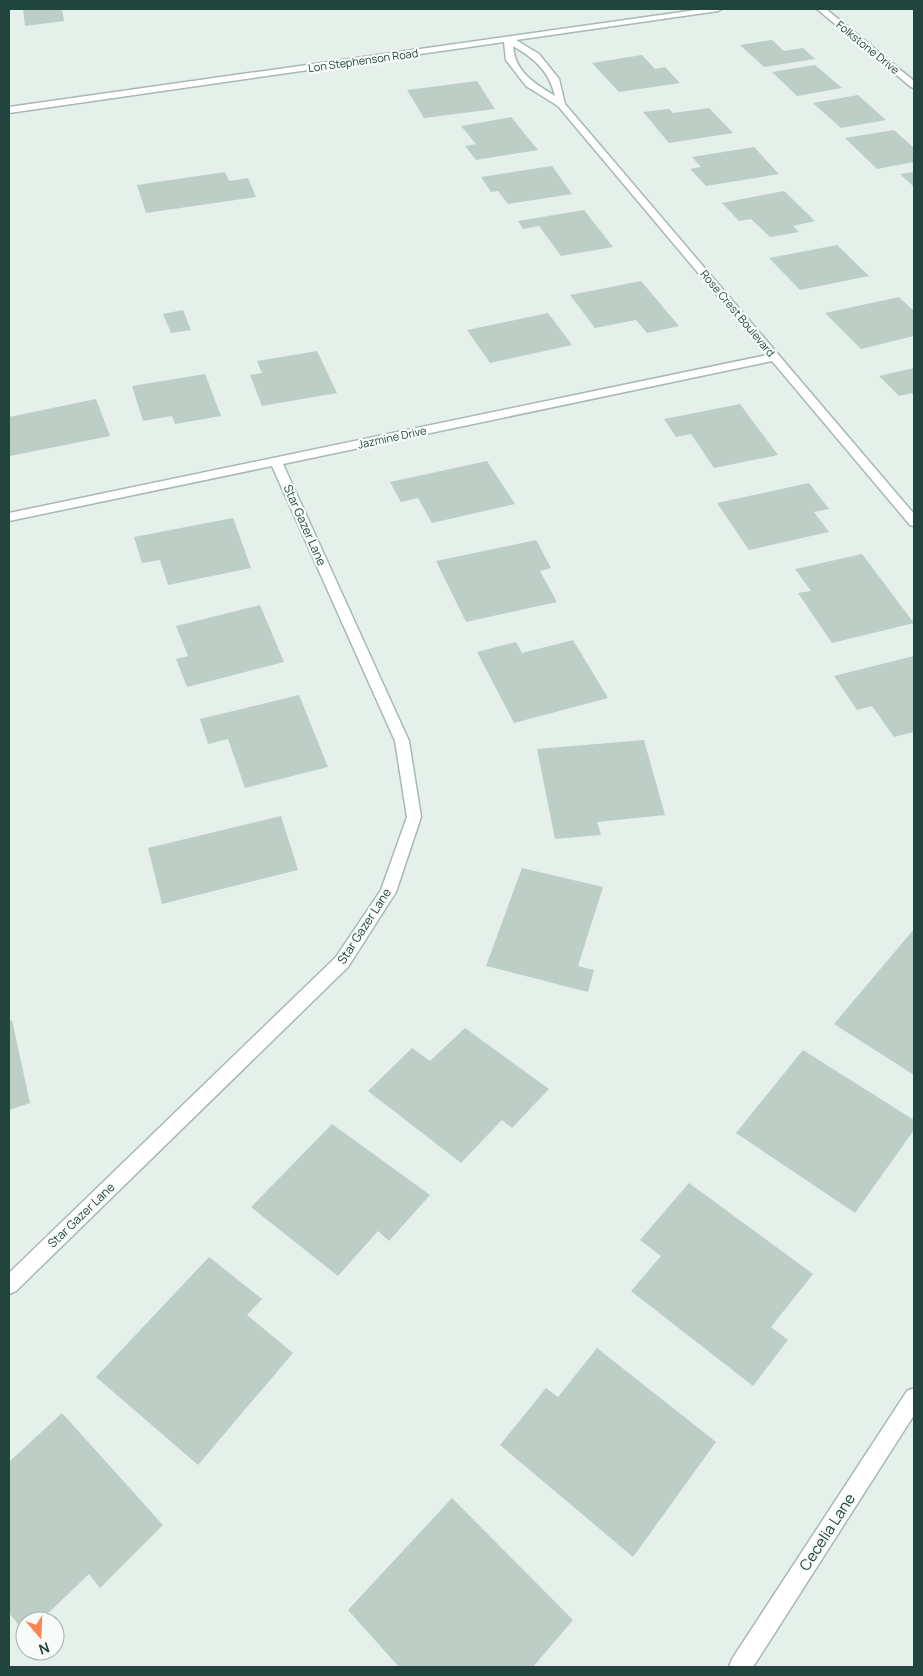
<svg xmlns="http://www.w3.org/2000/svg" width="923" height="1676" font-family="Manrope,sans-serif">
	<style>
		.building { fill: #bdcec7 }
		.lines { fill: none; stroke-linecap: round; stroke-linejoin: round }
		.minor-casing { stroke: #a6b9b3; stroke-width: 3 }
		.minor { fill: #fff; fill-rule: evenodd }
		.labels { text-anchor: middle; dominant-baseline: central; stroke-width: 4.5; stroke-linejoin: round; paint-order: stroke }
		.far-street-label { font-size: 11px; fill: #21453c; stroke: #f7fbf9 }
		.street-label { font-size: 12px; fill: #21453c; stroke: #f7fbf9 }
		.near-street-label { font-size: 15px; fill: #21453c; stroke: #f7fbf9 }
	</style>
	<rect width="100%" height="100%" fill="#e5f0eb"/>
	<path class="building" d="M23,9H62L64,21L25,26Z
		M772,40L784,51L803,48L815,59L764,67L740,45Z
		M642,55L655,69L665,67L680,83L619,92L592,63Z
		M815,65L842,88L797,96L772,72Z
		M477,81L495,109L424,118L407,90Z
		M858,95L886,120L841,128L813,103Z
		M709,108L733,133L669,143L643,112L669,109L673,113Z
		M511,117L538,150L476,160L465,146L476,144L461,126Z
		M894,130L914,148V162L877,169L845,138Z
		M754,147L779,174L706,186L690,169L701,167L692,157Z
		M552,166L572,194L508,204L498,191L491,192L481,177Z
		M225,172L229,181L248,178L256,197L146,213L137,185Z
		M914,172V187L900,174Z
		M784,191L815,221L793,226L799,232L770,237L751,219L739,221L722,203Z
		M584,210L613,247L561,256L539,226L523,229L518,221Z
		M837,245L869,276L800,290L769,258Z
		M641,281L679,326L647,333L636,320L595,328L570,295Z
		M899,297L914,311V336L861,349L825,313Z
		M183,310L191,330L171,333L163,314Z
		M548,313L572,345L490,363L467,330Z
		M317,351L337,393L262,406L250,375L262,373L257,361Z
		M914,368V395L912,393L899,396L879,376Z
		M205,374L221,416L175,424L172,416L143,421L132,386Z
		M96,399L110,436L10,456L9,417Z
		M740,404L778,455L714,468L691,434L676,437L664,419Z
		M487,461L515,504L432,523L418,498L401,502L390,482Z
		M809,483L829,509L814,512L829,532L749,550L717,503Z
		M233,518L251,568L168,585L160,560L142,563L134,537Z
		M536,540L551,568L540,571L557,602L466,622L436,561Z
		M862,554L914,623L832,643L798,593L811,591L795,569Z
		M260,605L284,662L187,687L176,659L188,656L176,626Z
		M573,640L608,698L514,723L477,652L516,642L522,653Z
		M914,656V732L894,737L872,706L857,710L834,676Z
		M299,695L328,767L245,788L228,739L208,744L200,719Z
		M644,740L665,815L597,822L601,835L555,839L537,749Z
		M281,816L298,870L162,904L148,848Z
		M522,868L603,887L578,966L594,970L588,992L486,966Z
		M914,929V1075L834,1024Z
		M12,1020L30,1103L9,1110V1021Z
		M465,1028L549,1089L512,1128L502,1120L461,1163L368,1091L412,1048L430,1061Z
		M803,1050L914,1120V1130L855,1213L736,1133Z
		M332,1124L430,1195L389,1241L378,1231L338,1276L251,1207Z
		M689,1183L813,1274L771,1327L788,1340L753,1386L631,1291L661,1256L640,1240Z
		M209,1257L262,1299L247,1315L293,1353L198,1465L96,1377Z
		M597,1348L716,1442L633,1557L500,1445L546,1388L558,1397Z
		M62,1413L163,1525L100,1588L89,1574L40,1621H25V1633L9,1613V1462Z
		M452,1498L573,1620L533,1667H399L348,1610Z"/>
	<g class="lines">
		<g class="minor-casing">
			<path id="minor" d="M703,9H722L718,11L516,40L539,54L559,79L565,104L914,514V526L910,525L772,361L283,464L409,741L421,817L396,892L348,967L16,1291L9,1294V1273L336,957L381,890L407,817L395,741L272,466L9,521V513L767,355L558,106L526,86L506,60L504,42L9,113V107ZM513,46C535,59 549,71 555,96C534,83 515,72 513,46Z
				M817,9H826L914,81V88L911,87Z
				M914,1388V1415L753,1667H729L732,1659L907,1391Z"/>
		</g>
		<use href="#minor" class="minor"/>
	</g>
	<g class="labels">
		<g class="far-street-label">
			<text transform="translate(868 47) rotate(39)">Folkstone Drive</text>
			<text transform="translate(363 60) rotate(-8)">Lon Stephenson Road</text>
			<text transform="translate(738 313) rotate(50)">Rose Crest Boulevard</text>
			<text transform="translate(392 437) rotate(-12)">Jazmine Drive</text>
		</g>
		<g class="street-label">
			<text transform="translate(305 525) rotate(66)">Star Gazer Lane</text>
			<text transform="translate(364 926) rotate(-57)">Star Gazer Lane</text>
			<text transform="translate(81 1215) rotate(-44)">Star Gazer Lane</text>
		</g>
		<g class="near-street-label">
			<text transform="translate(827 1532) rotate(-57)">Cecelia Lane</text>
		</g>
	</g>
	<rect width="923" height="1676" fill="none" stroke="#21453c" stroke-width="20"/>
	<g transform="translate(40 1636) rotate(161)"><circle r="24" fill="#f7fbf9" stroke="#a1b2ad"/>
	<path d="M0-4L9 19L0 12L-9 19Z" fill="#ff8354"/>
	<text y="-8" font-size="14" font-weight="bold" text-anchor="middle" fill="#21453c">N</text>
	</g>
</svg>
